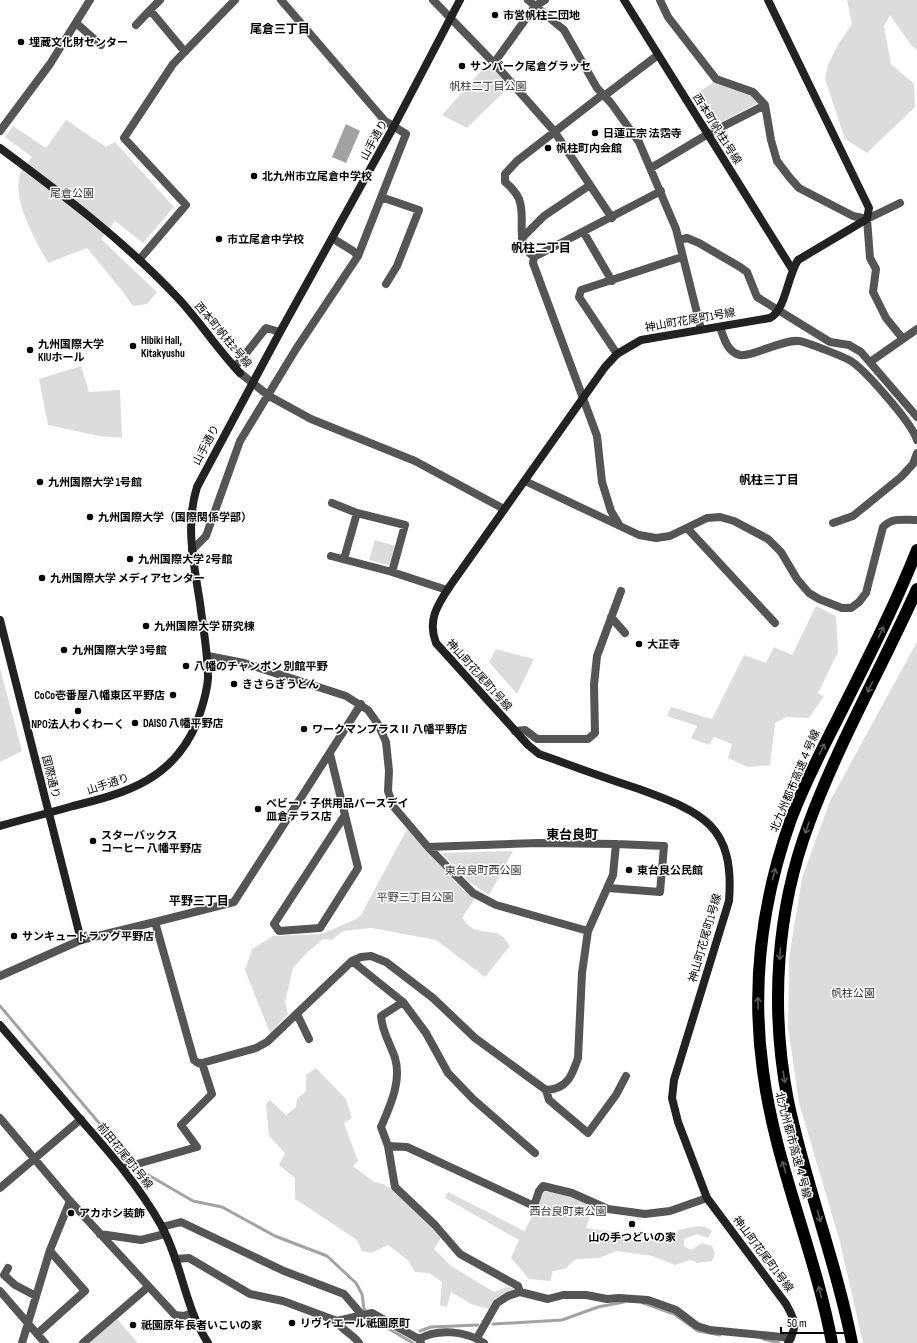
<svg xmlns="http://www.w3.org/2000/svg" width="917" height="1343" font-family="'Sofia Sans Condensed','Noto Sans JP',sans-serif">
	<style>
		.green { fill: #dcdcdc }
		.water { fill: #a3a3a3 }
		.lines { fill: none; stroke-linecap: round; stroke-linejoin: round }
		.stream { stroke: #a3a3a3; stroke-width: 3 }
		.street { stroke: #555; stroke-width: 8 }
		.secondary { stroke: #222; stroke-width: 8 }
		.highway { stroke: #000; stroke-width: 12 }
		.oneway { stroke: #595959 }
		.poi-dot { fill: #000; stroke: #fff; stroke-width: 1.5 }
		.labels { text-anchor: middle; dominant-baseline: central; stroke-width: 3; stroke-linejoin: round; paint-order: stroke }
		.poi-label { font-size: 11px; font-weight: bold; fill: #000; stroke: #fff; text-anchor: start }
		.park-label { font-size: 11px; fill: #333; stroke: #fff }
		.street-label { font-size: 11px; fill: #000; stroke: #fff }
		.neighbourhood-label { font-size: 12px; font-weight: bold; fill: #000; stroke: #fff }
		.quarter-label { font-size: 13px; font-weight: bold; fill: #000; stroke: #fff }
	</style>
	<rect width="100%" height="100%" fill="#fff"/>
	<path class="green" d="M847,0H917V50L911,45L890,15L884,26L891,64L914,84L915,107L867,153L845,139L825,79L828,65L837,46L852,24Z
		M489,62L510,86L467,128L442,115Z
		M714,82L751,95L758,103L714,126L694,95Z
		M66,120L106,147L115,142L174,207L143,243L115,221L101,239L157,292L147,304L133,306L123,292L87,248L48,263C36,241 14,204 19,178C20,171 28,163 32,157L5,137L13,126L46,148Z
		M81,366L89,392L120,390L122,438L99,436L48,425L39,379Z
		M375,540L396,546L391,566L369,560Z
		M816,606L836,616L838,652L818,693L824,696L809,718L786,717L775,723L770,765L748,767L728,758L732,744L714,737L709,745L691,738L697,726L667,716L671,707L712,719L744,655L766,663L774,647L792,655Z
		M917,642V1343H863L840,1242L799,1103L788,1027L789,958L802,878L830,801Z
		M496,649L534,659L517,694L489,662Z
		M0,668L22,751L0,762Z
		M407,829L465,892L475,898L462,918C465,921 469,927 474,929C491,936 496,925 510,946L485,977L436,940L372,928L343,931L332,940L323,939L307,953L293,968L285,1002L288,1014L270,1033L245,970L252,949L273,936L322,934L356,919L361,915Z
		M513,851L489,895L468,881L441,853Z
		M316,1068L346,1099L352,1118L344,1123L358,1161L353,1166L374,1182L383,1184L391,1189L432,1227L441,1238L434,1249L451,1266L494,1292L506,1287L514,1288L515,1291L496,1298L489,1309L471,1304L451,1292L447,1307L440,1305L442,1282L429,1273L415,1272L408,1260L388,1245L371,1253L362,1251L357,1240L295,1199V1178L279,1165L285,1153L269,1136L266,1104L270,1100L286,1115L296,1107L297,1099L306,1091V1075Z
		M543,1191L573,1196L593,1206L586,1228L638,1235L658,1243L663,1240L676,1238L678,1230C690,1228 701,1222 712,1231L708,1238L697,1234L684,1239V1246L691,1250L702,1243L712,1246L715,1253L712,1261L698,1263L690,1260L675,1265L652,1256L616,1251L599,1258L576,1259L565,1269L553,1271L550,1281L529,1279L511,1258L519,1240L445,1198L448,1192L524,1231L535,1212Z
		M117,1319L138,1343H88Z"/>
	<path class="water" d="M346,124L360,131L346,163L332,157Z"/>
	<g class="lines">
		<path class="stream" d="M0,1006L138,1169L193,1201L222,1207L275,1236L327,1256L356,1283L362,1294L364,1309L372,1319L413,1343
			M643,1303L674,1314L698,1331L720,1335
			M493,1324L562,1320L598,1307L624,1302
			M420,1331L431,1327L478,1325
			M763,1339L779,1343"/>
		<path class="street" d="M160,0L150,10L185,52
			M433,0L494,63L554,131L612,218
			M528,0L564,30L597,88L611,103L639,142L676,229L701,329
			M660,0L668,17L716,79L753,92L765,105L771,140L777,161L790,178L799,188L853,216L867,219L870,258L876,269L873,292L886,318L903,339
			M76,23L101,45
			M136,25L150,10
			M494,63L535,6L545,0
			M604,96L658,55
			M0,131L50,64L90,0
			M651,168L708,134L765,105
			M661,191L534,257L533,263L597,436L602,482L611,511L620,526L639,535L656,538L670,536L707,518L720,517L734,521L768,539L781,552L797,579L809,593L819,599L842,608H851L859,602L866,593L883,527C893,517 904,520 917,520
			M381,197L419,210L397,266L386,284
			M867,219L900,203
			M584,233L612,281
			M332,238L353,251L358,256
			M522,238L544,216L590,185
			M679,240L687,238L699,243L740,267L747,272L757,297L830,342L849,345L861,352L917,417
			M534,257C513,242 527,219 519,199C516,192 511,187 505,182V174L517,161L602,95
			M139,260L186,205L124,138L173,64L235,0
			M720,327C724,338 727,352 740,355C752,357 783,339 799,341C807,342 844,357 851,361C866,371 912,423 917,440
			M617,354L579,297L581,290L682,257
			M870,362L917,329
			M235,367L266,328L280,332
			M240,373L269,396L311,419L415,461L504,509
			M525,481L620,526
			M332,503L357,513L405,525L392,572
			M833,523L853,516L901,477L913,464L917,453
			M687,528L775,623
			M192,550L206,536L240,441L296,349L358,256L406,134L385,121L281,0
			M331,556L392,572L447,590
			M344,559L357,513
			M611,617L625,633
			M515,731L525,730L537,739H588L595,733L594,685L597,656L621,591
			M330,754L345,815L274,924L279,931L320,928L358,868L345,815
			M428,847L473,893L496,905L588,931
			M608,888L660,892L664,846L616,844
			M155,922L234,902L361,704
			M352,961L403,1002L426,1033L448,1073L473,1099L535,1153
			M0,976L81,940L155,922L194,1060L198,1063H202L256,1048L267,1042L352,961L361,957L371,956L386,962L433,998L475,1038L546,1090C567,1089 572,1076 578,1058L582,973L588,931L613,875L616,844L538,843L428,847L393,806L388,791L389,771L386,742L378,724L368,710L346,696L244,663L208,656
			M403,1002L381,1016C382,1032 390,1043 395,1058C402,1081 390,1106 381,1127L388,1146L395,1187L435,1225L460,1254L518,1286L520,1292
			M297,1014L309,1039
			M546,1090L549,1100L588,1133L616,1095L626,1076
			M0,1118L70,1201L175,1315L184,1316L192,1313
			M388,1146L407,1147L534,1206L539,1191L543,1186L572,1193L608,1209L645,1214L670,1211L707,1198
			M123,1168L197,1147L181,1125L212,1094L202,1063
			M0,1188L81,1119
			M162,1227L181,1222L284,1271L344,1294L362,1315
			M100,1234L141,1240L165,1234
			M175,1259L189,1258L250,1294L283,1301L337,1321C342,1331 353,1334 359,1343
			M8,1268L4,1275L15,1285L36,1296
			M0,1291L45,1343
			M337,1321L372,1313L419,1339L421,1343
			M37,1334L85,1291L50,1251
			M477,1338L497,1303L508,1296L520,1292L548,1299L563,1295H586L607,1299L619,1298L648,1300L676,1310L697,1326L710,1330L791,1338
			M419,1339C438,1328 466,1331 484,1343
			M22,1343L50,1250L70,1201
			M83,1343L148,1287"/>
		<path class="secondary" d="M624,0L792,269
			M768,0L869,208L867,219L798,260C787,277 786,309 770,318L641,340L617,354L605,367L450,586C438,604 427,620 436,643L528,745L539,754L556,760C583,770 611,780 639,789C702,812 735,825 729,901L674,1080L672,1098L678,1122L707,1198L786,1304C795,1320 798,1326 788,1343
			M0,148C62,194 123,240 176,296C199,320 217,349 240,373
			M0,620L81,940
			M0,826C24,819 49,813 73,806C127,793 174,779 197,722C202,708 207,693 208,678C208,653 203,628 200,603C194,564 185,525 197,487L280,332L394,126L460,0
			M0,1025C27,1057 54,1088 81,1120C110,1153 139,1186 161,1225C182,1263 184,1306 208,1343"/>
		<path class="highway" d="M832,1343C815,1251 775,1164 763,1071C751,985 762,900 791,819C804,785 820,753 837,720C865,664 894,608 917,550
			M852,1343C836,1261 805,1183 788,1101C770,1009 776,911 809,823C839,742 882,667 917,589"/>
	</g>
	<defs><path id="oneway-shaft" d="M-6 0H5M1.5-3L5.5 0L1.5 3" fill="none" stroke-width="1.6" stroke-linecap="round" stroke-linejoin="round"/></defs>
	<g class="oneway">
		<use href="#oneway-shaft" transform="translate(881 632) rotate(-64)"/>
		<use href="#oneway-shaft" transform="translate(870 687) rotate(116)"/>
		<use href="#oneway-shaft" transform="translate(822 749) rotate(-63)"/>
		<use href="#oneway-shaft" transform="translate(807 828) rotate(109)"/>
		<use href="#oneway-shaft" transform="translate(774 874) rotate(-75)"/>
		<use href="#oneway-shaft" transform="translate(780 954) rotate(94)"/>
		<use href="#oneway-shaft" transform="translate(758 1003) rotate(-91)"/>
		<use href="#oneway-shaft" transform="translate(784 1077) rotate(81)"/>
		<use href="#oneway-shaft" transform="translate(784 1167) rotate(-107)"/>
		<use href="#oneway-shaft" transform="translate(819 1216) rotate(74)"/>
		<use href="#oneway-shaft" transform="translate(820 1292) rotate(-104)"/>
	</g>
	<g class="poi-dot">
		<circle cx="495" cy="15" r="4"/>
		<circle cx="21" cy="42" r="4"/>
		<circle cx="462" cy="66" r="4"/>
		<circle cx="595" cy="133" r="4"/>
		<circle cx="548" cy="148" r="4"/>
		<circle cx="254" cy="176" r="4"/>
		<circle cx="219" cy="239" r="4"/>
		<circle cx="133" cy="346" r="4"/>
		<circle cx="30" cy="350" r="4"/>
		<circle cx="40" cy="482" r="4"/>
		<circle cx="90" cy="517" r="4"/>
		<circle cx="130" cy="559" r="4"/>
		<circle cx="42" cy="578" r="4"/>
		<circle cx="146" cy="626" r="4"/>
		<circle cx="639" cy="644" r="4"/>
		<circle cx="64" cy="650" r="4"/>
		<circle cx="186" cy="666" r="4"/>
		<circle cx="234" cy="684" r="4"/>
		<circle cx="173" cy="695" r="4"/>
		<circle cx="78" cy="711" r="4"/>
		<circle cx="135" cy="723" r="4"/>
		<circle cx="304" cy="729" r="4"/>
		<circle cx="258" cy="809" r="4"/>
		<circle cx="93" cy="841" r="4"/>
		<circle cx="629" cy="870" r="4"/>
		<circle cx="14" cy="936" r="4"/>
		<circle cx="71" cy="1213" r="4"/>
		<circle cx="632" cy="1224" r="4"/>
		<circle cx="292" cy="1323" r="4"/>
		<circle cx="133" cy="1325" r="4"/>
	</g>
	<g class="labels">
		<g class="poi-label">
			<text x="503" y="15">市営帆柱二団地</text>
			<text x="29" y="42">埋蔵文化財センター</text>
			<text x="470" y="66">サンパーク尾倉グラッセ</text>
			<text x="603" y="133">日蓮正宗 法霑寺</text>
			<text x="556" y="148">帆柱町内会館</text>
			<text x="262" y="176">北九州市立尾倉中学校</text>
			<text x="227" y="239">市立尾倉中学校</text>
			<text x="141" y="340">Hibiki Hall,<tspan x="141" dy="13">Kitakyushu</tspan></text>
			<text x="38" y="344">九州国際大学<tspan x="38" dy="13">KIUホール</tspan></text>
			<text x="48" y="482">九州国際大学 1号館</text>
			<text x="98" y="517">九州国際大学（国際関係学部）</text>
			<text x="138" y="559">九州国際大学 2号館</text>
			<text x="50" y="578">九州国際大学 メディアセンター</text>
			<text x="154" y="626">九州国際大学 研究棟</text>
			<text x="647" y="644">大正寺</text>
			<text x="72" y="650">九州国際大学 3号館</text>
			<text x="194" y="666">八幡のチャンポン 別館平野</text>
			<text x="242" y="684">きさらぎうどん</text>
			<text x="165" y="695" text-anchor="end">CoCo壱番屋八幡東区平野店</text>
			<text x="143" y="723">DAISO 八幡平野店</text>
			<text x="78" y="724" text-anchor="middle">NPO法人わくわーく</text>
			<text x="312" y="729">ワークマンプラスⅡ 八幡平野店</text>
			<text x="266" y="803">ベビー・子供用品バースデイ<tspan x="266" dy="13">皿倉テラス店</tspan></text>
			<text x="101" y="835">スターバックス<tspan x="101" dy="13">コーヒー 八幡平野店</tspan></text>
			<text x="637" y="870">東台良公民館</text>
			<text x="22" y="936">サンキュードラッグ平野店</text>
			<text x="79" y="1213">アカホシ装飾</text>
			<text x="632" y="1237" text-anchor="middle">山の手つどいの家</text>
			<text x="300" y="1323">リヴィエール祇園原町</text>
			<text x="141" y="1325">祇園原年長者いこいの家</text>
		</g>
		<g class="park-label">
			<text x="488" y="86">帆柱二丁目公園</text>
			<text x="72" y="193">尾倉公園</text>
			<text x="483" y="870">東台良町西公園</text>
			<text x="415" y="897">平野三丁目公園</text>
			<text x="853" y="993">帆柱公園</text>
			<text x="568" y="1211">西台良町東公園</text>
		</g>
		<g class="street-label">
			<text transform="translate(717 129) rotate(58)">西本町帆柱1号線</text>
			<text transform="translate(374 140) rotate(-61)">山手通り</text>
			<text transform="translate(690 320) rotate(-10)">神山町花尾町1号線</text>
			<text transform="translate(223 335) rotate(50)">西本町帆柱2号線</text>
			<text transform="translate(206 445) rotate(-62)">山手通り</text>
			<text transform="translate(479 675) rotate(48)">神山町花尾町1号線</text>
			<text transform="translate(51 777) rotate(76)">国際通り</text>
			<text transform="translate(795 781) rotate(-67)">北九州都市高速４号線</text>
			<text transform="translate(108 784) rotate(-18)">山手通り</text>
			<text transform="translate(705 938) rotate(-74)">神山町花尾町1号線</text>
			<text transform="translate(793 1145) rotate(75)">北九州都市高速４号線</text>
			<text transform="translate(125 1156) rotate(51)">前田花尾町1号線</text>
			<text transform="translate(763 1254) rotate(53)">神山町花尾町1号線</text>
		</g>
		<g class="neighbourhood-label">
			<text x="280" y="29">尾倉三丁目</text>
			<text x="541" y="248">帆柱二丁目</text>
			<text x="769" y="480">帆柱三丁目</text>
			<text x="199" y="901">平野三丁目</text>
		</g>
		<g class="quarter-label">
			<text x="572" y="835">東台良町</text>
		</g>
	</g>
	<path d="M781 1327v6h70v-6" fill="none" stroke="#000000" stroke-width="2"/>
	<text x="787" y="1327" font-size="12" fill="#000000" stroke="#ffffff" stroke-width="3" paint-order="stroke">50 m</text>
</svg>
